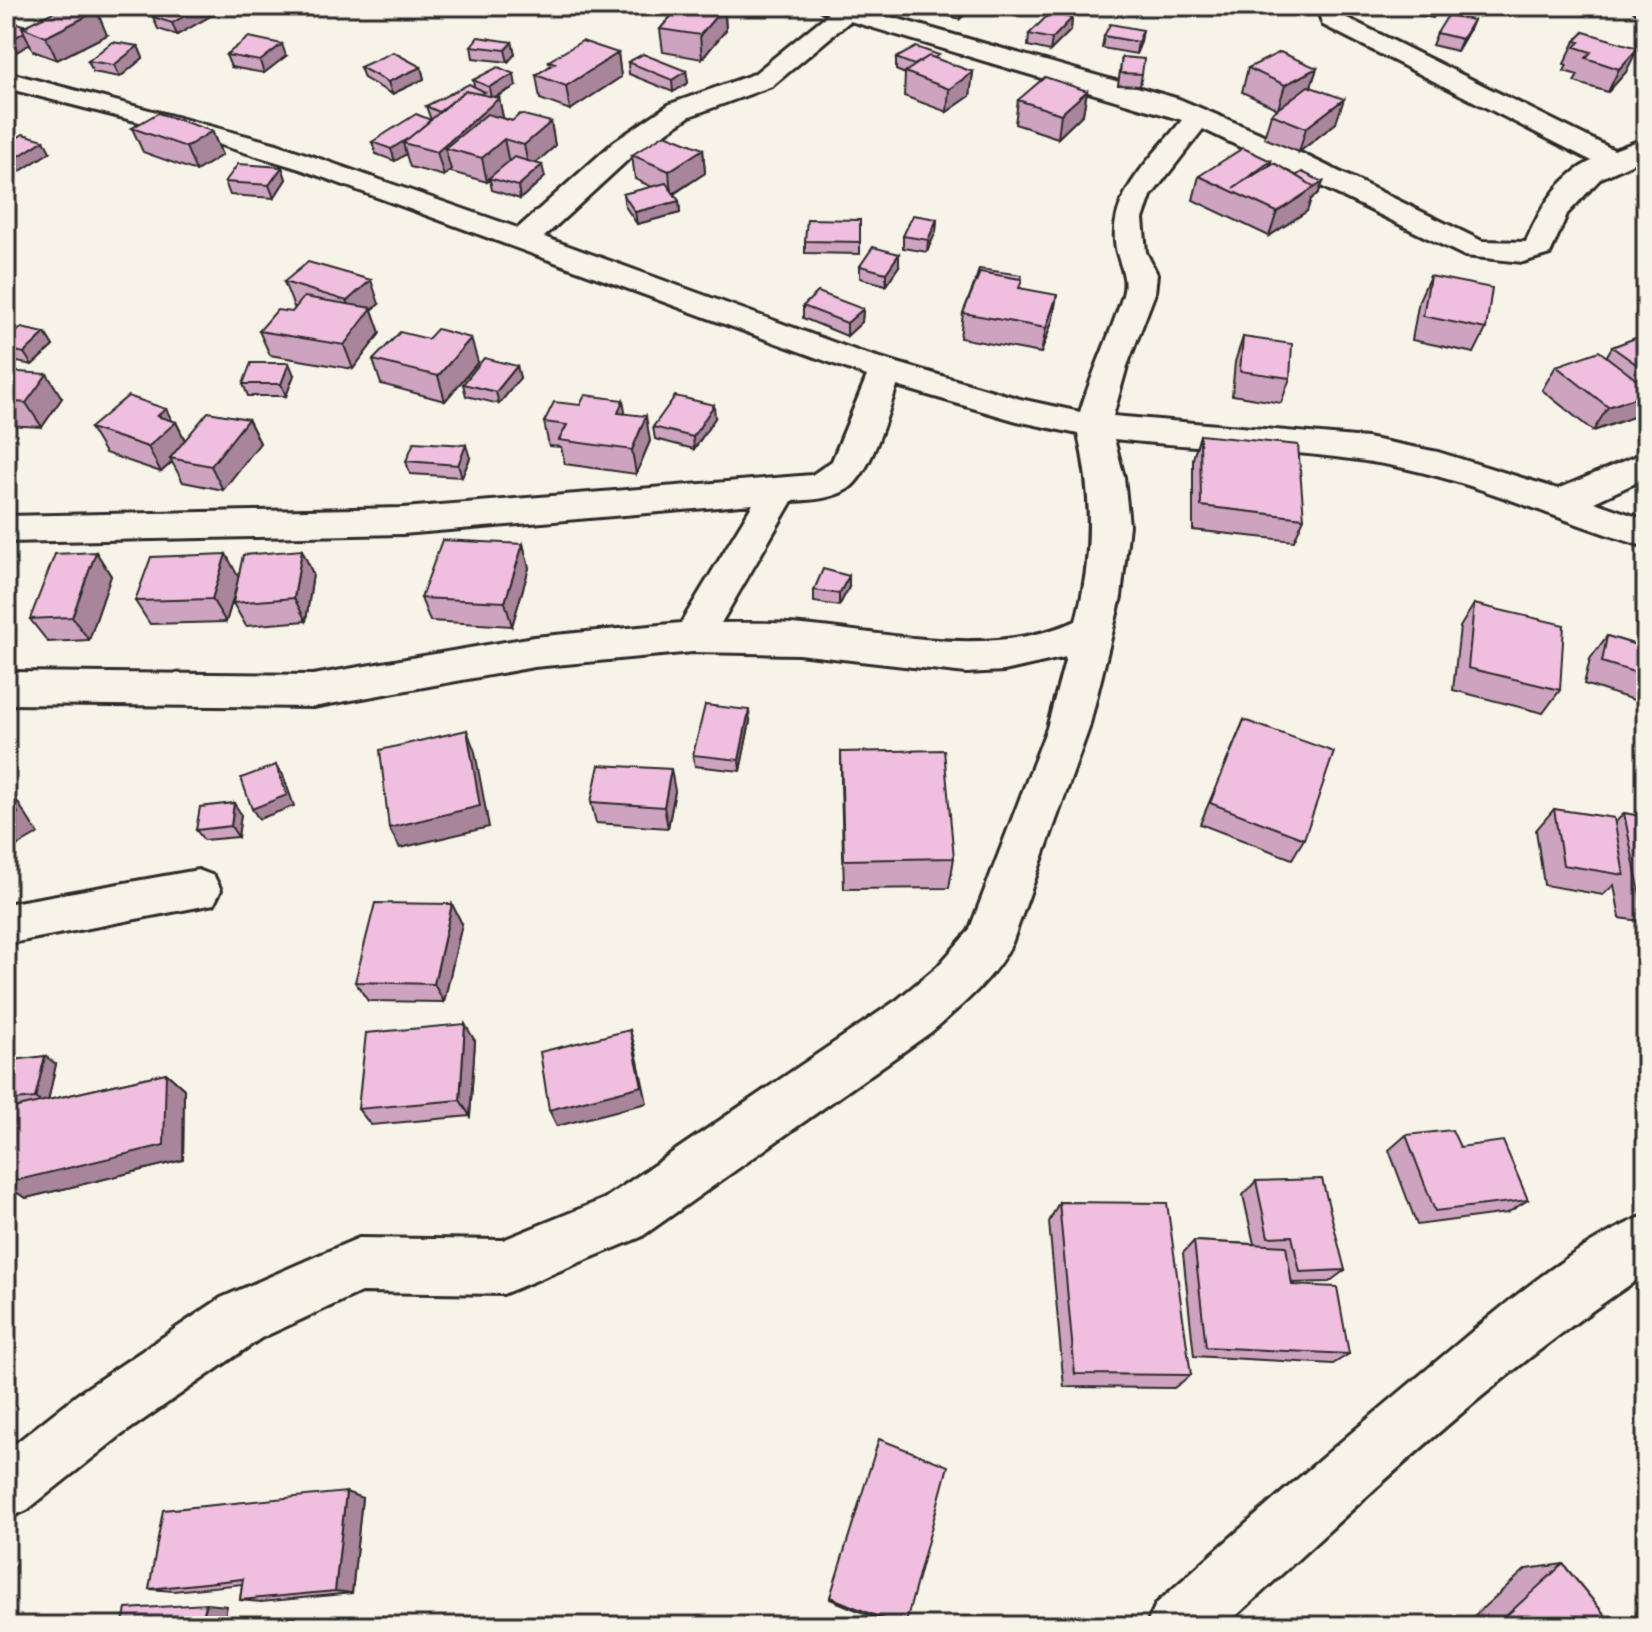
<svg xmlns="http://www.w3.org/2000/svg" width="1652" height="1632" font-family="Mynerve,sans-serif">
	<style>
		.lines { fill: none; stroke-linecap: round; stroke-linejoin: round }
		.street-casing { stroke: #2b2b2b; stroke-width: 6 }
		.street { fill: #f7f3e8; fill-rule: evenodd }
		.wall { fill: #cea3bf; stroke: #2b2b2b; stroke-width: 2 }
		.shaded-wall { fill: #a8859b; stroke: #2b2b2b; stroke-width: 2 }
		.building { fill: #f0bede; stroke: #2b2b2b; stroke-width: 2 }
	</style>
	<rect width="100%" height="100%" fill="#f7f3e8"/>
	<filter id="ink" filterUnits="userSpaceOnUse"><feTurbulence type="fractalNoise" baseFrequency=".0125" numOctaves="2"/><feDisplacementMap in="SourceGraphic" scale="16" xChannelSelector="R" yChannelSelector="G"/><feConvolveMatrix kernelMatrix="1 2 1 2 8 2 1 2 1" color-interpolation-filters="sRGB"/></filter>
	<g filter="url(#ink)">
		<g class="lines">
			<g class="street-casing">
				<path id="street" d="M814,6H865L863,9L1179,99L1257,132L1482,241L1526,242C1539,210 1559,176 1592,161L1323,25L1316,6H1340L1343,16L1614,150L1646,138V157L1601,178L1567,214L1550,254L1523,262L1465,256L1203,129L1151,196L1143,219L1146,252L1157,274L1155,293L1127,366L1113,416L1367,438L1438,452L1558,489L1646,452V478L1594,502L1646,520V547C1564,523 1488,486 1404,468C1309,448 1210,450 1114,439L1124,477L1129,525L1121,597L1089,728L1012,943C994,979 961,1006 931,1032L641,1237L503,1294L361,1292L261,1338L120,1436L27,1510L6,1519V1451L78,1394L221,1298L340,1246L359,1238L503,1240L604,1199L897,1000L938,966L969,931L1047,728L1066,657L1004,671L966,673L798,654L693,652L534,667L313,707L6,704V672L313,675L534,637L681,623L753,504L403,534L6,542V516L403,508L812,475L832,461L867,376L300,169L171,130L6,88V72L277,144L518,228L614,142L670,104L754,74L828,14ZM850,21L1182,120C1153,157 1111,192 1115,241C1116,261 1129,274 1123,295C1111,334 1092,372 1080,412L1020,399L860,352L544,237L634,154L690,116L772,86ZM897,386L1017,421L1078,434C1093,498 1093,558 1076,621C988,659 893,633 802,625C775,622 748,623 721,623L792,501C810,500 832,499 848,489C872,473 887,413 897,386Z
					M1632,6H1646V13L1635,11Z
					M198,870L214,876L221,890L214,904L6,944V904Z
					M1646,1215V1274C1493,1374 1360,1503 1225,1626H1146L1156,1604C1248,1521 1342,1440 1437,1361C1501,1308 1568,1247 1646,1215Z"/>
			</g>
			<use href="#street" class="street"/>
		</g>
		<path class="wall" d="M678,6H732L725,13L726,30L702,59L663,52L660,29L680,6Z
			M911,6H974L960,19Z
			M1398,6H1439L1433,18L1397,10Z
			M221,10L177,35L158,29L153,17Z
			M1072,18L1071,30L1050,51L1028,46L1029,34Z
			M6,26H26L107,35L57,60L33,51L30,44L6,58Z
			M1468,32L1457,51L1432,45L1437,33Z
			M1584,32L1626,72L1608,92L1574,82L1578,75L1564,71L1567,65L1564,64L1575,41Z
			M1104,36L1141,42L1136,54L1102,48Z
			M512,42L515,54L508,62L473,58L471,46Z
			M138,46L143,58L120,77L93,72L88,61Z
			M618,53L621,77L570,110L540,99L536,75L550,66L549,61Z
			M226,55L286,56L264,73L231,67Z
			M1122,57L1142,74L1140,86L1118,85Z
			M896,58L938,60L973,72L970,96L947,112L904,96L905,74L896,70Z
			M628,62L686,71L688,83L673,92L629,74Z
			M360,67H421L424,79L392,94L364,78Z
			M1248,68H1317L1311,87L1336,123L1299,152L1264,138L1271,114L1278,109L1242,92Z
			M473,80L516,86L495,98H499L503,118L512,121L551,122L555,146L535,163L545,177L520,199L492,190L490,180L487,182L451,172V170L444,176L410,167L406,154L395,161L376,154L372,142L431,120L426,106L474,86Z
			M1087,91L1083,114L1058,138L1015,124L1018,100Z
			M132,128L212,131L222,155L196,171L143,152Z
			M6,145L50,152L14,175L6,173Z
			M703,149L705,173L674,194L679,201L680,213L637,224L625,206L623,194L652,187L635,179L632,155Z
			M1269,166L1296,176L1323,182L1318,194L1311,199L1307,211L1269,236L1193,200L1199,176Z
			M282,167L286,179L274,198L230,195L225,182Z
			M937,219L936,231L927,252L903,248V236Z
			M860,220V254L805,253V241Z
			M860,266H899L886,285L860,278Z
			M1430,276L1486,329L1474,353L1412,340L1419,300Z
			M284,282L379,304L372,310L380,333L353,369L270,355L259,331L292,312L296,307H294Z
			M975,282L1021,288L1053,319L1041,353L960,338L963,313Z
			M803,306L863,309L862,322L847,336L803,318Z
			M45,333L53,346L32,365L7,360L6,341Z
			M1646,334V406L1643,405L1636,416L1593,431L1542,390L1556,366L1606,357L1612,347Z
			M1243,337L1290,378L1281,403L1232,395L1235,362Z
			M428,339L478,362L445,401L381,384L373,360Z
			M517,366L520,378L499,404L466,396L463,384Z
			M6,371L62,398L42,427L6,425Z
			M294,375L286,396H248L243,384Z
			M626,414L650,441L636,474L565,464L561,447L549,446L544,422Z
			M715,418L694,449L655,439L653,427Z
			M248,419L260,443L223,490L183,482L172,462L161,472L105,453L90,428L173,421L176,422L185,440Z
			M1200,435L1304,518L1294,541L1193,530V459Z
			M470,458L462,477L410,474L406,461Z
			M523,544L529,568L512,626L430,621L421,598Z
			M96,552L111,576L89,640L48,642L30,619Z
			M313,574L306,621L246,626L233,603L237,586L226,622L150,624L135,601L239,577Z
			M849,587L839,606L814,602V590Z
			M1474,604L1560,690L1543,713L1453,690L1460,627Z
			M1607,636L1640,646L1646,639V704L1584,684L1590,659Z
			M1244,720L1304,839L1292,859L1200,824Z
			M750,721L740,771L695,766L693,755Z
			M841,752L954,858L949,888L844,889L841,783Z
			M675,791L668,828L596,823L591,802Z
			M1554,809L1615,823L1624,813L1646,817V922L1620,918L1614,885L1603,895L1544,885L1536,830Z
			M241,814L238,837L204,840L196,830Z
			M462,924L444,1002L368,1001L355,982Z
			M475,1041L470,1116L371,1125L358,1109Z
			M6,1061L56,1064L48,1100L166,1073L184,1089L183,1160L26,1198L9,1110L6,1111Z
			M1406,1135L1460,1147L1528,1200L1507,1213L1417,1225L1389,1150Z
			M1256,1181L1345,1270L1329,1282L1292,1283L1349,1354L1333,1364L1194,1356L1183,1253L1194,1241L1254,1244L1243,1195Z
			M1059,1202L1191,1375L1174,1388L1064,1387L1049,1222Z
			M362,1498L352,1593L261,1602L240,1600L242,1584L173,1591L149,1589Z
			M1563,1564L1614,1626H1463L1526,1569Z
			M830,1597L905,1626H895L830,1599Z"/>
		<path class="shaded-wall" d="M202,6H219L221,10L177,35L172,23Z
			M725,6H732L726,13Z
			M961,6H974L960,19Z
			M724,7L726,30L702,59L700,35Z
			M97,11L107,35L57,60L46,37Z
			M1072,18L1071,30L1050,51L1052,39Z
			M1473,20L1468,32L1457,51L1462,39Z
			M1143,30L1141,42L1136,54L1138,42Z
			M24,32L30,44L6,58V43Z
			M512,42L515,54L508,62L505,50Z
			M282,44L286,56L264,73L260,61Z
			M138,46L143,58L120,77L114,65Z
			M1638,48L1626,72L1608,92L1619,69Z
			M618,53L621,77L570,110L566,86Z
			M421,67L424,79L392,94L388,82Z
			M1317,68L1309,92L1278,109L1285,85Z
			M686,71L688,83L673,92L672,80Z
			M973,72L970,96L947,112L949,89Z
			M514,74L516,86L491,99L489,87Z
			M1087,91L1083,114L1058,138L1061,114Z
			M499,98L504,122L445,148L451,170L444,176L437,152Z
			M1344,99L1336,123L1299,152L1306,128Z
			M435,121L403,143L406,154L395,161L391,149Z
			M551,122L555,146L529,169L524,145Z
			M212,131L222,155L196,171L186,147Z
			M504,139L509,163L489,178V180L487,182L482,158Z
			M44,140L50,152L14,175L8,163Z
			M703,149L705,173L671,195L669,171Z
			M1271,161L1263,185L1233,188Z
			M542,165L545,177L520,199L518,186Z
			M282,167L286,179L274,198L269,185Z
			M1323,182L1318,194L1311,199L1307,211L1269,236L1277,212Z
			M679,201L680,213L637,224L635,212Z
			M937,219L936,231L927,252L928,240Z
			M899,254V266L886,285V273Z
			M371,280L379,304L372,310L380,333L353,369L344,345L356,325L347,301Z
			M1057,295L1053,319L1041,353L1046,328Z
			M863,309L862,322L847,336V323Z
			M45,333L53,346L32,365L24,353Z
			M471,338L478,362L445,401L438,376Z
			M289,363L294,375L286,396L281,384Z
			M517,366L520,378L499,404L496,392Z
			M47,374L62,398L42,427L26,403Z
			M1646,394V400L1636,416L1593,431L1608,407Z
			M623,400L627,424L618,413Z
			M714,405L715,418L694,449L693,437Z
			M166,409L174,424L176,422L188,447L170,458L172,462L161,472L148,447L157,416Z
			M646,416L650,441L636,474L632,450Z
			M248,419L260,443L223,490L211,466Z
			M466,445L470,458L462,477L458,465Z
			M523,544L529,568L512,626L505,602Z
			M302,550L313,574L306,621L294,598Z
			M96,552L111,576L89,640L72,617Z
			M226,554L239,578L226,622L212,599Z
			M849,576V587L839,606V594Z
			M6,597L13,606L6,623Z
			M749,710L750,721L740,771L739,760Z
			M467,730L475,752L489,827L400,848L389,828Z
			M276,765L283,775L294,806L259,819L252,809Z
			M671,769L675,791L668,828L664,807Z
			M6,784L38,834L6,852Z
			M234,803L241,814L238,837L231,826Z
			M452,904L462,924L444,1002L434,984Z
			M465,1024L475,1041L470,1116L460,1100Z
			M630,1030L635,1047L647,1103L557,1126L549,1110Z
			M45,1056L56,1064L47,1106L35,1098Z
			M166,1073L184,1089L183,1160L26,1198L6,1187V1183Z
			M346,1492L362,1498L352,1593L335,1591Z
			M206,1604L227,1606L223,1626H201Z"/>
		<path class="building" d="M66,6H82L97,11L46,37L22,27Z
			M173,6H202L172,23L153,17Z
			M680,6H721L724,7L700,35L660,29Z
			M1050,13L1072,18L1052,39L1029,34Z
			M1448,15L1473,20L1462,39L1437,33Z
			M13,22L26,26L22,27L24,32L6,43V26Z
			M1110,24L1143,30L1138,42L1104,36Z
			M1584,32L1638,48L1619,69L1586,58L1591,52L1575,47L1580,42L1575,41Z
			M249,37L282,44L260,61L226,55Z
			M478,37L512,42L505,50L471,46Z
			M582,41L618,53L566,86L536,75L555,63L549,61Z
			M112,42L138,46L114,65L88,61Z
			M916,47L939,55L934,58L929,56L914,65L896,58Z
			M393,52L421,67L388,82L360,67Z
			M1280,52L1317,68L1285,85L1248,68Z
			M643,54L686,71L672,80L628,62Z
			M929,56L973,72L949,89L905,72Z
			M1122,57L1144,59L1142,74L1120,73Z
			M498,67L514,74L489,87L473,80Z
			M1045,77L1087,91L1061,114L1018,100Z
			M469,84L485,92L481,94L465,91L439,112L426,106Z
			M1308,86L1344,99L1306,128L1271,114Z
			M465,91L499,98L437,152L403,143Z
			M158,113L212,131L186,147L132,128Z
			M416,114L431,120L410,137L391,149L372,142Z
			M487,114L512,121L520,114L551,122L524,145L504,139L482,158L445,148Z
			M23,134L44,140L8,163H6V145Z
			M665,134L703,149L669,171L632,155Z
			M1243,148L1271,161L1233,188L1274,163L1315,187L1277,212L1199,176Z
			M514,157L542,165L518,186L489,178Z
			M238,164L282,167L269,185L225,182Z
			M1302,172L1323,182L1315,187L1296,176Z
			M666,183L679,201L635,212L623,194Z
			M913,215L937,219L928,240L903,236Z
			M807,219L860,220V242L805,241Z
			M873,247L899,254L886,273L860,266Z
			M308,262L371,280L347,301L284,282Z
			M979,269L1022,275L1021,279L980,272L976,282H975Z
			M980,272L1022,279L1019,288L1057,295L1046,328L963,313Z
			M1430,276L1492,288L1486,329L1423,316Z
			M818,292L863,309L847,323L803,306Z
			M304,297L372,308L344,345L259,331L277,310L292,312Z
			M21,328L45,333L24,353L6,349V341Z
			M437,329L471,338L438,376L373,360L400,332L428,339Z
			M1646,334V371L1612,347Z
			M1243,337L1292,344L1290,378L1240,371Z
			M1599,351L1646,387V394L1608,407L1556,366Z
			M484,358L517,366L496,392L463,384Z
			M251,363H289L281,384H243Z
			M6,371L47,374L26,403L6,401Z
			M585,395L623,400L618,413L646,416L632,450L559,440L567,425L544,422L554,402L580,405Z
			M128,396L166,409L157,416L176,422L148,447L90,428Z
			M675,396L714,405L693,437L653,427Z
			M208,412L248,419L211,466L170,458Z
			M1200,435L1298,445L1304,518L1201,506Z
			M414,442L466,445L458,465L406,461Z
			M442,540L523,544L505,602L421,598Z
			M302,550L294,598L233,603L243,555Z
			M96,552L72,617L30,619L55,554Z
			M226,554L212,599L135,601L151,557Z
			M823,569L849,576L839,594L814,590Z
			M1474,604L1564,625L1560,690L1468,668Z
			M1607,636L1646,648V676L1602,662Z
			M705,705L749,710L739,760L693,755Z
			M1244,720L1334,752L1304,839L1210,803Z
			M467,730L480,806L389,828L380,750Z
			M944,750L954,858L844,860L841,752Z
			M276,765L287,795L252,809L241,778Z
			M599,765L671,769L664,807L591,802Z
			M6,793L18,813L6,819Z
			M234,803L231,826L196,830L200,807Z
			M1554,809L1614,818L1624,875L1563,865Z
			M1624,813L1646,817V899H1641Z
			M375,903L452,904L434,984L355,982Z
			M465,1024L460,1100L358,1109L366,1033Z
			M630,1030L642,1086L549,1110L540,1052Z
			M45,1056L35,1098L6,1101V1061Z
			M166,1073L164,1145L6,1183V1142L9,1109Z
			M1452,1130L1460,1147L1503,1141L1528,1200L1435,1211L1406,1135Z
			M1322,1179L1345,1270L1300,1272L1292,1236L1268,1237L1256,1181Z
			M1059,1202L1167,1203L1191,1375L1075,1374Z
			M1194,1241L1286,1246L1292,1285L1337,1287L1349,1354L1206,1347Z
			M879,1439L948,1466L905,1626H900L830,1597Z
			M346,1492L335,1591L240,1600L243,1579L149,1589L163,1510Z
			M1563,1564L1614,1626H1495Z
			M206,1604L201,1626H122L126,1609Z"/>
	</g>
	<rect width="1652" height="1632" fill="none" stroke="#f7f3e8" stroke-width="32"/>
	<rect x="16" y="16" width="1620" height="1600" fill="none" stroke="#2b2b2b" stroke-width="3" filter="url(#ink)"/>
</svg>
